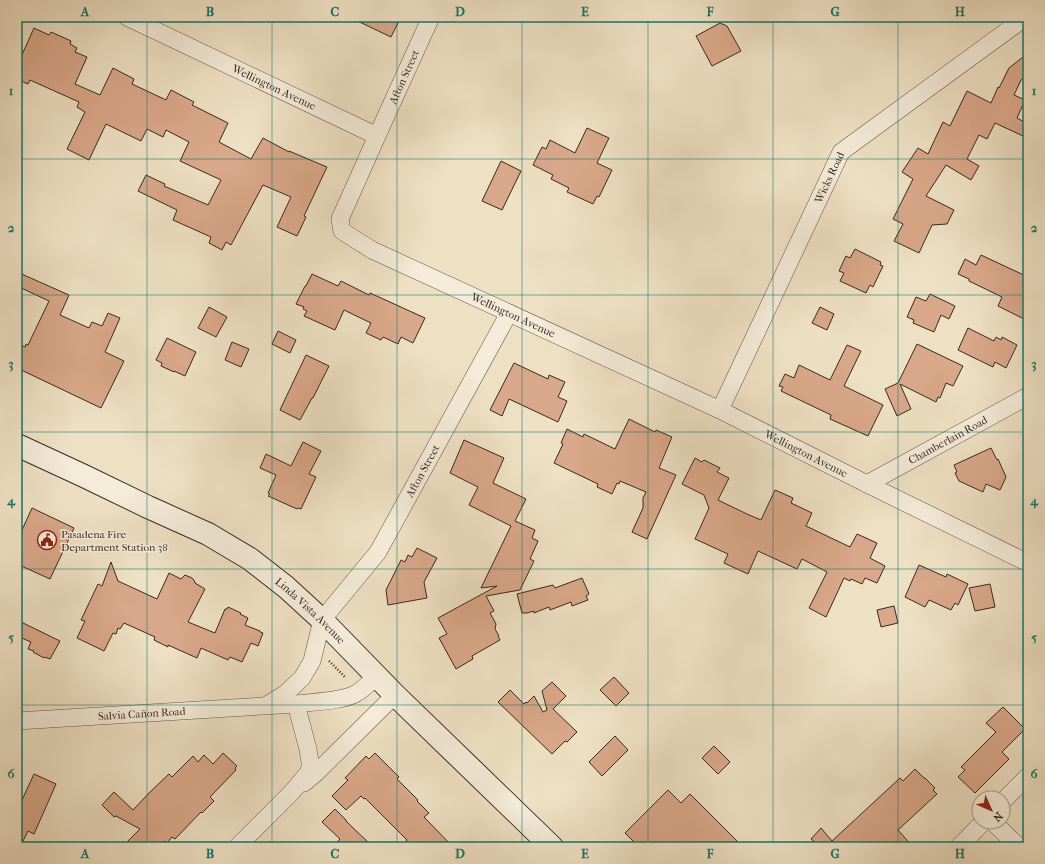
<svg xmlns="http://www.w3.org/2000/svg" width="1045" height="864" font-family="'IM FELL French Canon',serif">
	<style>
		.building { fill: #d9a789; stroke: #382922 }
		.lines { fill: none; stroke-linecap: round; stroke-linejoin: round }
		.street-casing { stroke: #66574a; stroke-width: 18 }
		.secondary-casing { stroke: #382922; stroke-width: 24 }
		.path { stroke: #382922; stroke-width: 2.5; stroke-dasharray: 1 2; stroke-linecap: butt }
		.street { stroke: #f4ebd8; stroke-width: 17 }
		.secondary { stroke: #f4ebd8; stroke-width: 22 }
		.grid { fill: none; stroke: #0f766e; stroke-width: 1; stroke-opacity: 0.55 }
		.labels { text-anchor: middle; dominant-baseline: central; stroke-width: 3; stroke-linejoin: round; paint-order: stroke }
		.street-label { font-size: 11px; fill: #382922; stroke: #f4ebd8 }
		.poi-label { font-size: 11px; fill: #382922; stroke: #f4ebd8; text-anchor: start }
		.neatline { fill: none; stroke: #0f766e; stroke-width: 1.5 }
		.grid-label { font-size: 13px; text-anchor: middle; font-weight: bold; fill: #0f766e }
	</style>
	<rect width="100%" height="100%" fill="#eee0c3"/>
	<filter id="stains"><feTurbulence type="fractalNoise" baseFrequency=".005" numOctaves="4"/><feColorMatrix values="0 0 0 0 .2 0 0 0 0 .09 0 0 0 0 .02 0 0 0 .5 -.17"/></filter>
	<radialGradient id="worn" r=".72"><stop offset=".6" stop-color="#630" stop-opacity="0"/><stop offset="1" stop-color="#630" stop-opacity=".3"/></radialGradient>
	<path class="building" d="M349,17H401L391,37Z
		M720,23L727,26L741,51L712,66L696,36Z
		M34,28L49,35L51,32L69,40L71,41L70,44L77,48L75,52L87,57L75,84L100,95L113,68L134,79L132,84L166,100L171,90L194,102L192,105L228,123L219,142L251,159L263,138L289,152V151L327,167L304,216L306,217L297,236L277,227L291,197L263,185L231,245L226,242L222,250L209,243L211,237L173,220L177,210L138,191L146,175L165,184L164,186L208,205L221,180L180,161L189,142L166,130L163,137L147,129L141,141L106,124L89,160L67,149L85,112L77,107L79,102L30,80L28,84L17,79V66Z
		M1028,53V75L1021,80L1014,95L1025,100L1017,118L1028,124V126L1023,136L995,123L987,139L979,135L967,159L979,166L971,180L946,165L926,196L954,210L947,224L932,225L919,253L894,241L903,224L893,219L913,179L902,172L918,148L928,154L943,122L950,126L967,91L991,103L998,87L999,88L1009,68Z
		M587,128L609,138L597,163L612,170L599,197L597,196L593,204L567,192L569,188L551,179L553,175L533,165L542,147L546,149L550,140L575,153Z
		M501,161L521,171L502,210L482,201Z
		M855,249L881,262L880,265L883,266L873,287L870,285L866,293L840,281L844,273L839,271L846,256L850,258Z
		M981,255L1028,277V321L998,306L1002,297L969,281V279L958,274L965,259L976,265Z
		M17,272L69,295L60,315L89,328L92,322L102,326L108,313L120,318L105,352L124,361L101,408L17,368V353L21,345L25,347L26,344L28,345L49,301L17,286Z
		M312,274L338,286L341,281L369,295L370,293L425,318L413,343L401,337L398,344L383,337L381,340L366,333L371,323L344,310L335,330L304,316L307,311L303,309L304,307L296,304L305,286H306Z
		M930,294L955,306L949,319L941,315L934,332L913,323L914,320L907,317L916,297L926,301Z
		M209,307L227,317L216,337L198,328Z
		M820,307L834,314L827,330L812,323Z
		M968,328L994,341L996,337L1001,340L1002,337L1017,345L1006,368L995,362L993,367L958,350Z
		M278,331L296,340L290,353L272,344Z
		M167,338L196,352L185,376L174,371V372L161,366L162,363L156,360Z
		M232,342L249,349L241,367L225,360Z
		M917,344L963,366L953,386L946,383L940,398L938,397L936,402L900,384L911,409L897,416L885,389L898,383Z
		M847,345L861,351L844,386L883,405L868,436L830,419L831,415L781,391L783,387L779,386L785,374L794,378L799,365L830,380Z
		M306,355L329,366L313,398H312L300,420L280,410Z
		M514,363L548,379L549,375L565,382L558,397L567,401L558,422L509,399L502,416L490,410Z
		M629,419L655,432L656,430L672,437L659,468L676,475L647,539L632,532L643,508V498L646,492L620,481L619,484L617,483L612,494L597,487L598,484L554,463L563,444L561,443L567,429L583,437L584,434L615,449Z
		M464,440L504,458L493,483L526,499L515,521L535,530L532,538L538,541L530,559L534,561L520,590L486,596L494,611L490,613L496,624L495,629L499,636H498L500,640L472,656L473,659L456,669L439,638L447,634L438,618L497,586L481,588L511,526L469,505L478,487L450,473Z
		M303,442L321,451L309,474L316,477L301,509L298,508L297,509L268,496L270,494L268,493L276,475L260,468L266,454L291,466Z
		M991,448L997,460L998,459L1006,477L1000,490L986,484L983,492L959,481L955,473L957,472L954,465Z
		M695,458L702,462L704,460L720,468L717,472L729,478L718,500L747,514L761,520L775,490L793,498L791,503L812,513L806,526L850,547L857,534L877,543L870,558L885,566L877,583L865,578L862,584L851,579L850,581L844,578L826,617L809,608L827,572L802,559L797,569L758,551L748,574L724,563L728,554L695,539L709,508L704,495L682,484Z
		M32,508L74,528L50,579L17,564V541Z
		M417,548L437,558L424,582L427,598L388,605L386,590L401,560L405,562L408,555L412,557Z
		M111,562L118,581L157,599L169,573L181,579L185,575L192,578L194,580L195,583L205,589L188,622L215,633L225,609H227L228,607L241,613L240,614L248,618L245,625L260,631V632L263,633L258,646L251,643L242,662L230,657L228,660L201,648L197,658L168,645V647L154,640L155,637L124,623L120,629L118,628L116,634L113,633L104,651L77,638L85,621L81,620L98,584L102,586Z
		M919,565L946,577L947,574L968,584L958,605L955,603L951,610L929,600L925,607L905,597Z
		M582,578L589,594L586,596L588,600L572,606L571,602L550,610L549,607L534,613V611L527,613H522L517,594L553,585L555,588Z
		M990,584L995,607L975,611L969,588Z
		M894,606L898,623L881,627L877,610Z
		M17,620L60,641L50,659L45,657L44,658L33,652L34,651L28,649L31,642L17,636Z
		M614,677L629,693L616,706L600,690Z
		M552,682L566,696L553,709L577,732L567,742L565,741L552,754L498,702L510,690L524,704L526,702L527,703L534,696L543,712L547,710L542,691Z
		M1003,707L1025,729L1002,752L1009,759L975,793L958,777L965,770L961,767L996,732L986,723Z
		M615,736L628,750L602,776L589,762Z
		M714,746L730,762L718,774L702,758Z
		M223,753L237,766L235,768L236,770L210,797L214,801L202,813L201,812L175,839L172,837L167,843L165,841L160,845L158,843L153,847H122L140,829L116,816L114,817L102,805L114,792L133,810L150,792L169,774L172,777L193,756L198,762L204,755L213,764Z
		M375,753L399,777L397,779L418,800L417,801L429,813L424,817L453,847H401L407,840L365,798L364,799L361,796L346,810L332,796L348,780L345,778L366,756L369,759Z
		M915,769L924,778H925L935,788L933,790L937,794L898,830L913,847H820L811,839L821,828L832,841L900,778L903,781Z
		M34,774L56,784L34,834L28,831L20,847H17V811Z
		M668,790L681,803L690,794L743,847H639L625,833Z
		M335,809L346,820V821L373,847H333L340,839L322,822Z"/>
	<g class="lines">
		<g class="street-casing">
			<g id="street">
				<path id="s1" d="M127,17L377,136L340,219L342,231L372,250L720,410L867,484L1028,563"/>
				<path id="s2" d="M377,136L431,17"/>
				<path id="s3" d="M720,410L841,152L1026,17"/>
				<path id="s4" d="M867,484L1028,396"/>
				<path id="s5" d="M267,705L285,694L302,678L312,661L322,620L378,552L509,313"/>
				<path id="s6" d="M17,721L296,704C311,702 343,701 355,694C363,690 370,682 377,676"/>
				<path d="M304,783L315,774L395,695"/>
				<path d="M1003,801L1028,776"/>
				<path d="M993,822L1019,847"/>
				<path d="M237,847L291,793L308,773L310,768V762L308,749L296,704"/>
				<path d="M959,847L983,822"/>
			</g>
		</g>
		<g class="secondary-casing">
			<g id="secondary">
				<path id="s7" d="M17,445L84,476L148,507L208,534L250,559L286,587L322,620L395,695L552,847"/>
			</g>
		</g>
		<path class="path" d="M329,661L346,678"/>
		<use href="#street" class="street"/>
		<use href="#secondary" class="secondary"/>
	</g>
	<path class="grid" d="M147,17V847M272,17V847M397,17V847M522,17V847M648,17V847M773,17V847M898,17V847M17,159H1028M17,295H1028M17,432H1028M17,569H1028M17,705H1028"/>
	<defs>
		<g id="civic-ring" transform="scale(1)"><circle r="9.5" fill="#f4ebd8" stroke="#8f2418" stroke-width="1.5"/><path d="M-.6-6.5H3V-4.5H.6V-3L4-1V1h2V6H-6V1h2V-1L-.6-3ZM-1.2 2.5V6h2.4V2.5Z" fill="#8f2418"/></g>
	</defs>
	<g fill-rule="evenodd">
		<use href="#civic-ring" x="47" y="540"/>
	</g>
	<g class="labels">
		<g class="street-label">
			<text stroke="none"><textPath href="#s2" startOffset="65">Afton Street</textPath></text>
			<text stroke="none"><textPath href="#s1" startOffset="163">Wellington Avenue</textPath></text>
			<text stroke="none"><textPath href="#s3" startOffset="257">Wicks Road</textPath></text>
			<text stroke="none"><textPath href="#s1" startOffset="571">Wellington Avenue</textPath></text>
			<text stroke="none"><textPath href="#s4" startOffset="92">Chamberlain Road</textPath></text>
			<text stroke="none"><textPath href="#s1" startOffset="895">Wellington Avenue</textPath></text>
			<text stroke="none"><textPath href="#s5" startOffset="287">Afton Street</textPath></text>
			<text stroke="none"><textPath href="#s7" startOffset="339">Linda Vista Avenue</textPath></text>
			<text stroke="none"><textPath href="#s6" startOffset="125">Salvia Cañon Road</textPath></text>
		</g>
		<g class="poi-label">
			<text x="61" y="534">Pasadena Fire<tspan x="61" dy="13">Department Station 38</tspan></text>
		</g>
	</g>
	<rect width="1045" height="864" fill="none" stroke="#eee0c3" stroke-width="44"/>
	<g transform="translate(991 810) rotate(135)"><circle r="19" fill="#f4ebd8" stroke="#a99d8f"/>
	<path d="M0-3L7 15L0 10L-7 15Z" fill="#8f2418"/>
	<text y="-6" font-size="11" font-weight="bold" text-anchor="middle" fill="#382922">N</text>
	</g>
	<rect x="22" y="22" width="1001" height="820" class="neatline"/>
	<g class="grid-label">
		<text x="85" y="16">A</text>
		<text x="210" y="16">B</text>
		<text x="335" y="16">C</text>
		<text x="460" y="16">D</text>
		<text x="585" y="16">E</text>
		<text x="710" y="16">F</text>
		<text x="835" y="16">G</text>
		<text x="960" y="16">H</text>
		<text x="11" y="95">1</text>
		<text x="1034" y="95">1</text>
		<text x="11" y="232">2</text>
		<text x="1034" y="232">2</text>
		<text x="11" y="368">3</text>
		<text x="1034" y="368">3</text>
		<text x="11" y="505">4</text>
		<text x="1034" y="505">4</text>
		<text x="11" y="642">5</text>
		<text x="1034" y="642">5</text>
		<text x="11" y="778">6</text>
		<text x="1034" y="778">6</text>
		<text x="85" y="858">A</text>
		<text x="210" y="858">B</text>
		<text x="335" y="858">C</text>
		<text x="460" y="858">D</text>
		<text x="585" y="858">E</text>
		<text x="710" y="858">F</text>
		<text x="835" y="858">G</text>
		<text x="960" y="858">H</text>
	</g>
	<rect width="100%" height="100%" filter="url(#stains)"/>
	<rect width="100%" height="100%" fill="url(#worn)"/>
</svg>
